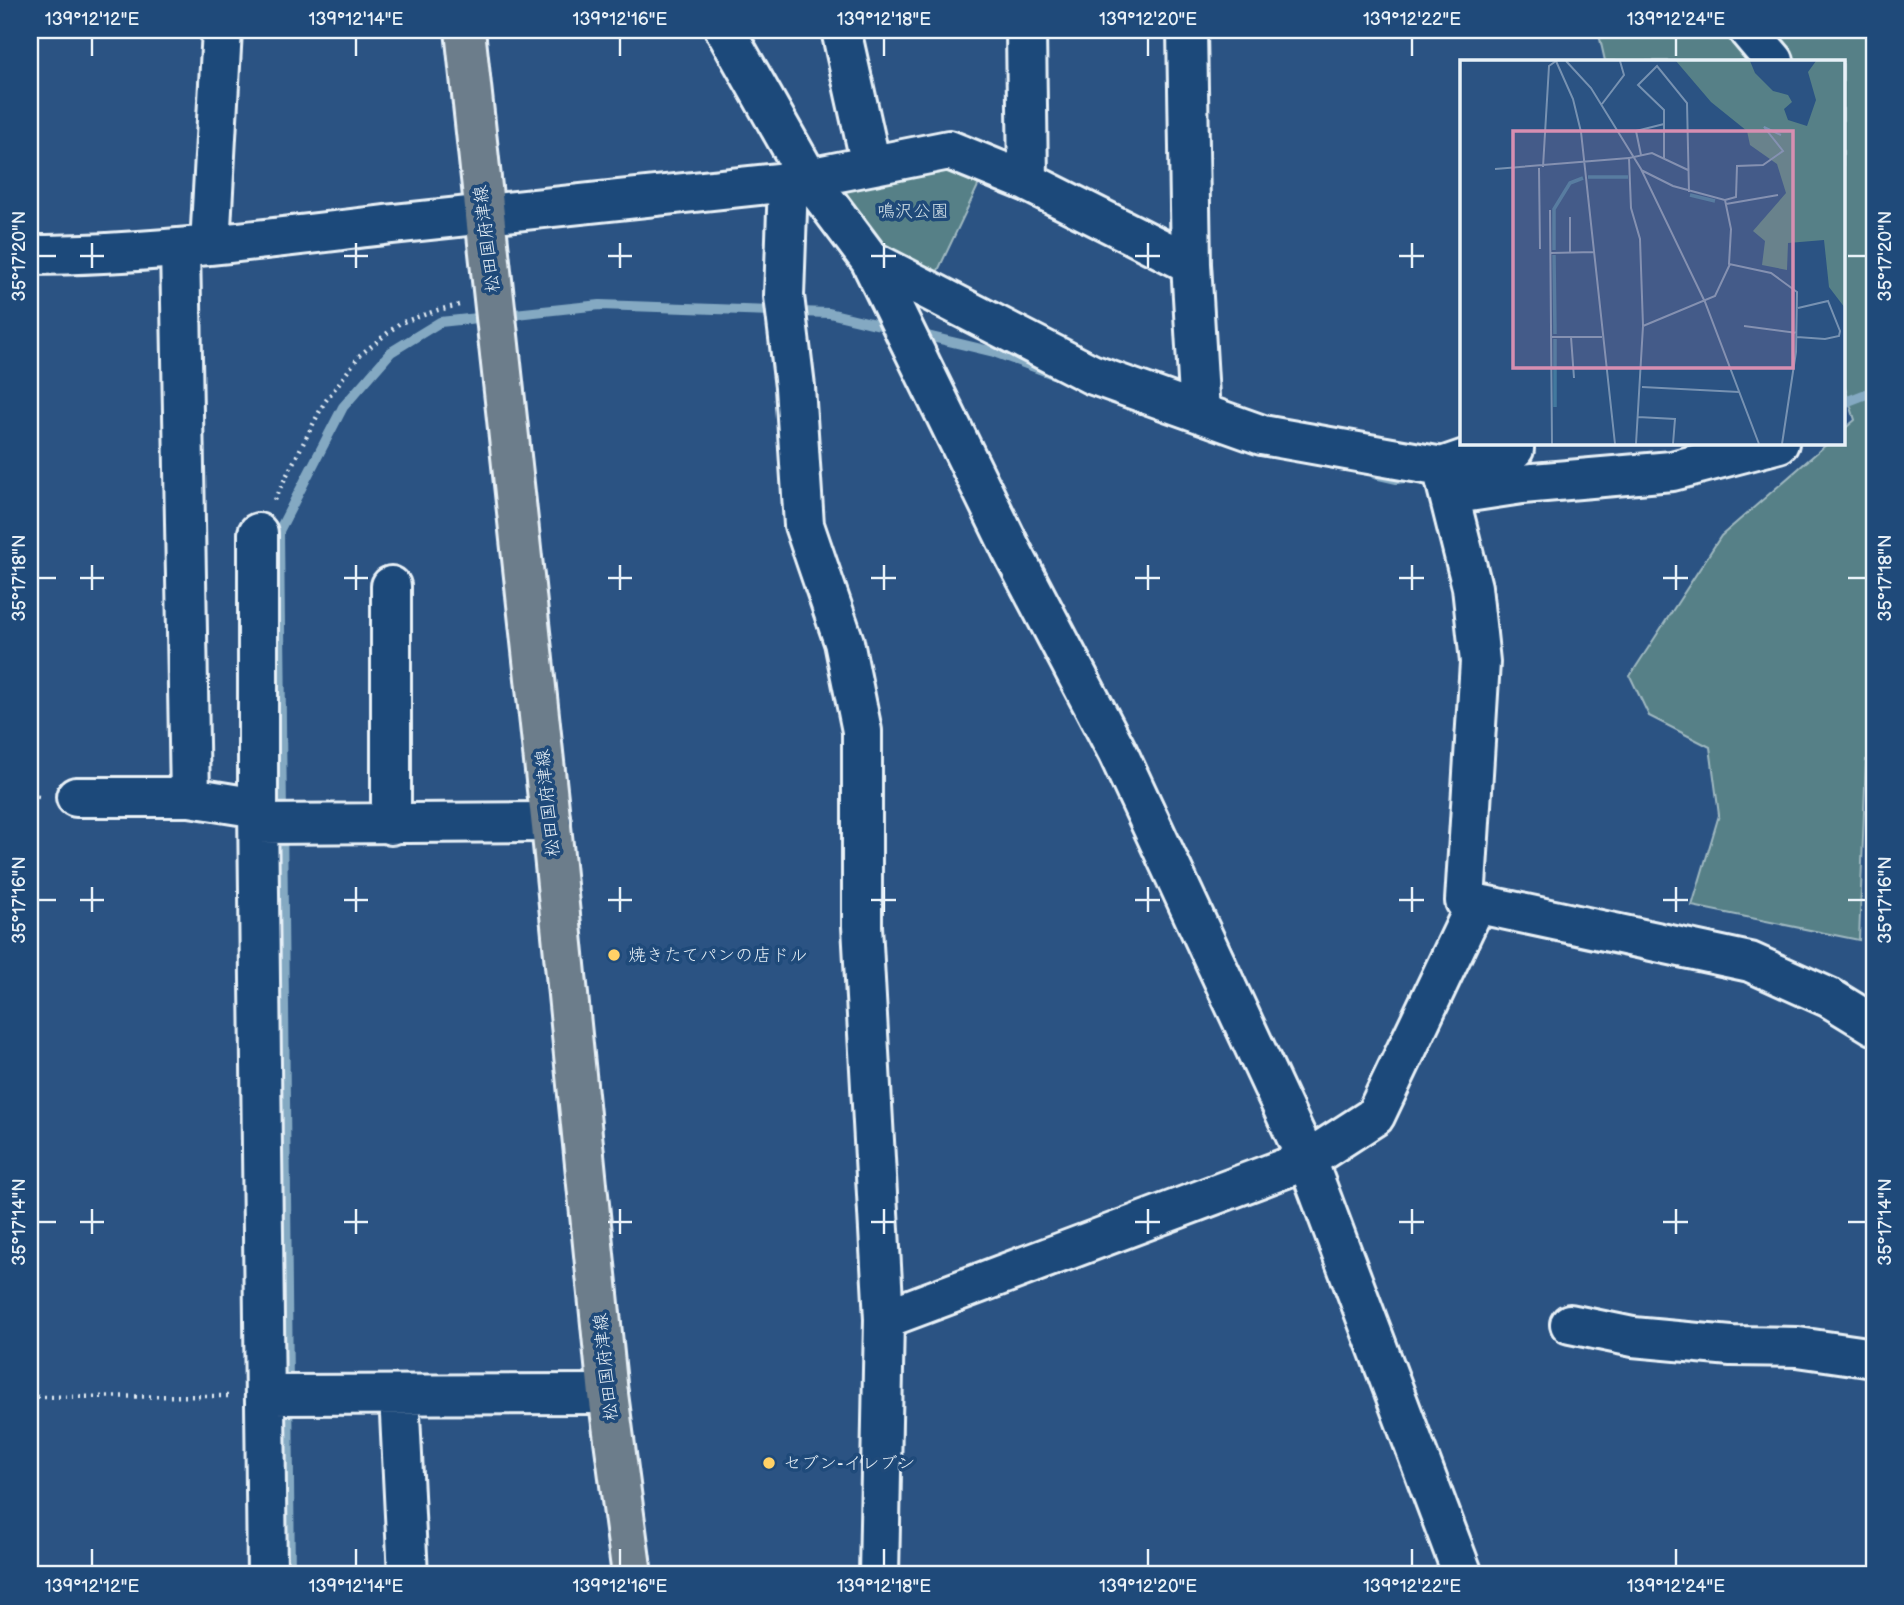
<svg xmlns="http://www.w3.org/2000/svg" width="1904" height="1605" font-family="'Balsamiq Sans','Klee One',sans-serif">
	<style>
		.green { fill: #568087; stroke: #9fb8c0; stroke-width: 2 }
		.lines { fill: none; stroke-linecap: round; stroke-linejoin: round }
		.stream { stroke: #84a9c2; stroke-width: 10 }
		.minor-casing { stroke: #e8f1f8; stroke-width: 44 }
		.major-casing { stroke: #e8f1f8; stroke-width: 44 }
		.path { stroke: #e8f1f8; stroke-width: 4.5; stroke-dasharray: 2 5; stroke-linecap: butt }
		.minor { stroke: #1f4a7a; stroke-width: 38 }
		.major { stroke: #6c7d8b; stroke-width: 38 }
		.ticks { fill: none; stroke: #e8f1f8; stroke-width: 2.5 }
		.poi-dot { fill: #ffd166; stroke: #1f4a7a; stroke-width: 2.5 }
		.labels { text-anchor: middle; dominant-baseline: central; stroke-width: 7; stroke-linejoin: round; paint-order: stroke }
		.park-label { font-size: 18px; fill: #d2e0e7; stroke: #1f4a7a }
		.street-label { font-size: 18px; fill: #e8f1f8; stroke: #1f4a7a }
		.poi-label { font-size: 18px; fill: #e8f1f8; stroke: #1f4a7a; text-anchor: start }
		.inset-river { fill: none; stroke: #42799e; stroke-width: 3.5 }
		.inset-road { fill: none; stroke: #7792b2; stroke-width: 2 }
		.view { fill: #d78fb1; fill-opacity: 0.15; stroke: #d78fb1; stroke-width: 3.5 }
		.inset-edge { fill: none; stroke: #e8f1f8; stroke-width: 3.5 }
		.neatline { fill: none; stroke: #e8f1f8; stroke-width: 2.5 }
		.ticks-label { font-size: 18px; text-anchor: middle; fill: #e8f1f8 }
	</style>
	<rect width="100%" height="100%" fill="#2b5383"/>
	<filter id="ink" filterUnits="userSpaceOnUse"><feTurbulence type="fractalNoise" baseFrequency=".0143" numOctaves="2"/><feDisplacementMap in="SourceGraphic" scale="14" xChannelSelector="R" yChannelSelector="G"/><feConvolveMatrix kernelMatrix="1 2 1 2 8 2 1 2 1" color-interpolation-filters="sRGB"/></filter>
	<g filter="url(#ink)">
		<path class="green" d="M1598,30H1874V759L1866,760L1859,940L1692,906L1719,815L1710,747L1649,716L1630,676L1721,536L1828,443H1843V430L1855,420L1843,382V61H1605Z
			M947,155L985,171L934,279L868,242L839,207L848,175Z"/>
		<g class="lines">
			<path class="stream" d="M915,333L994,352L1053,374
				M1843,403L1874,391
				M1375,474L1397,479L1411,477
				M290,1575L279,531L343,407L391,352L440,322L600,305L829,313L892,328"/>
			<g class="minor-casing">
				<path id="minor" d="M725,30L808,177L870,260L1013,553L1118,753L1307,1160L1463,1575
					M841,30L871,165
					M1026,30L1028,182
					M1187,30L1191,264L1200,413
					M1748,30L1774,61
					M210,245L222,30
					M180,248L190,797
					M30,255C152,255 272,238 393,224C525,209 657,196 788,182
					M870,260L1091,374L1262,435L1442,467L1472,587L1480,662L1465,901L1750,962L1830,998L1874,1025
					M1442,467L1474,456L1514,449V443
					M1449,495L1522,484L1672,471L1779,443
					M258,533V808L267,1575
					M391,586V825
					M76,797H190L258,808
					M258,824L551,822
					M884,1319L1307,1160L1375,1116L1476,904
					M1570,1324L1633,1337L1731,1346L1798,1347L1874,1358
					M267,1395L608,1394
					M399,1395L408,1575
					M879,1575L884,1319L862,926V731L844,642L804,525L795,387L784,296L788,182L949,150L1028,182L1191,264"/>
			</g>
			<g class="major-casing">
				<path id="major" d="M465,30L553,845L608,1394L632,1575"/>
			</g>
			<path class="path" d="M274,500L324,403L360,355L400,323L438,310L459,305
				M30,796L40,797
				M30,1397L228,1396"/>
			<use href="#minor" class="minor"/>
			<use href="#major" class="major"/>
		</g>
	</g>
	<path class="ticks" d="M92,38V56M356,38V56M620,38V56M884,38V56M1148,38V56M1412,38V56M1676,38V56M92,243V268M356,243V268M620,243V268M884,243V268M1148,243V268M1412,243V268M38,256H56M80,256H104M344,256H368M608,256H632M871,256H896M1135,256H1160M1399,256H1424M1848,256H1866M92,565V590M356,565V590M620,565V590M884,565V590M1148,565V590M1412,565V590M1676,565V590M38,578H56M80,578H104M344,578H368M608,578H632M871,578H896M1135,578H1160M1399,578H1424M1663,578H1688M1848,578H1866M92,887V912M356,887V912M620,887V912M884,887V912M1148,887V912M1412,887V912M1676,887V912M38,900H56M80,900H104M344,900H368M608,900H632M871,900H896M1135,900H1160M1399,900H1424M1663,900H1688M1848,900H1866M92,1209V1234M356,1209V1234M620,1209V1234M884,1209V1234M1148,1209V1234M1412,1209V1234M1676,1209V1234M38,1222H56M80,1222H104M344,1222H368M608,1222H632M871,1222H896M1135,1222H1160M1399,1222H1424M1663,1222H1688M1848,1222H1866M92,1549V1566M356,1549V1566M620,1549V1566M884,1549V1566M1148,1549V1566M1412,1549V1566M1676,1549V1566"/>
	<g class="poi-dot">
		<circle cx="614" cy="955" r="7"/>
		<circle cx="769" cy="1463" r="7"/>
	</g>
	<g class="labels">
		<g class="park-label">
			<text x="913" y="211">鳴沢公園</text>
		</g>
		<g class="street-label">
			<text transform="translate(487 239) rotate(-97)">松田国府津線</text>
			<text transform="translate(548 803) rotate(-96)">松田国府津線</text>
			<text transform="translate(606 1367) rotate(-96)">松田国府津線</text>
		</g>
		<g class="poi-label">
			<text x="628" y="955">焼きたてパンの店ドル</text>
			<text x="783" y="1463">セブン-イレブン</text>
		</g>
	</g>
	<g transform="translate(1460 60)">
		<rect width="385" height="385" fill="#2b5383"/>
		<path d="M216,1H290L295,13L313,31L328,35L332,42L324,49L328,60L347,66L356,40L348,12L356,1H385V248L369,227L364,180L328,183L327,210L302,205L305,181L293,171L326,133L317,104L290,85L287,71L251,42Z" fill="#568087"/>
		<path class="inset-river" d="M128,117H168M230,135L255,141M94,190V149L110,123L123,118M94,195L95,274M95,279V347"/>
		<path class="inset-road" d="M96,1L113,39L121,72L155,384M106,1L131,28L181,109L245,242L299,384M142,44L164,15L160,1M181,95L176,71L204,64M204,98V50L178,25L197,6L227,43L229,132M83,107L89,6L96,1M79,108L80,189M35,109L169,98M181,110L213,126L265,140L271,169L269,204L311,213L337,232L336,292L322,384M265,140L276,137L277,106L303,105L323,91L304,67L321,75M266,144L318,135M90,150L92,384M110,157V193M91,193L134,192M183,266L255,236L270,204M284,266L337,273M92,277H142M111,277L114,318M337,277L365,279L379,276L380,271L368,241L338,248M182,327L279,332M178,357L215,359L213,384M176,384L183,266L180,179L171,148L169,98L192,93L228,110"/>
		<path class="view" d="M53,71H333V308H53Z"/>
		<rect width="385" height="385" class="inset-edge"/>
	</g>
	<rect width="1904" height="1605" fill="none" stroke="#1f4a7a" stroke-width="77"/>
	<rect x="38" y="38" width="1828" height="1528" class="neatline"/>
	<g class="ticks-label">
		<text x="92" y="25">139°12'12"E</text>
		<text x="356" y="25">139°12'14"E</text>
		<text x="620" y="25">139°12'16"E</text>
		<text x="884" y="25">139°12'18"E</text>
		<text x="1148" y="25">139°12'20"E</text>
		<text x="1412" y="25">139°12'22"E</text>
		<text x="1676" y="25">139°12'24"E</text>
		<text transform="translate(19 256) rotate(-90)" y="6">35°17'20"N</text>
		<text transform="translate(1885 256) rotate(-90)" y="6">35°17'20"N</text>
		<text transform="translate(19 578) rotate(-90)" y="6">35°17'18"N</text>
		<text transform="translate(1885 578) rotate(-90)" y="6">35°17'18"N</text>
		<text transform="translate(19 900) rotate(-90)" y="6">35°17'16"N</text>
		<text transform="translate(1885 900) rotate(-90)" y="6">35°17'16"N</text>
		<text transform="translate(19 1222) rotate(-90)" y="6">35°17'14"N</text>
		<text transform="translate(1885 1222) rotate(-90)" y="6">35°17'14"N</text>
		<text x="92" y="1592">139°12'12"E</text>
		<text x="356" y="1592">139°12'14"E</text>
		<text x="620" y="1592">139°12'16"E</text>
		<text x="884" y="1592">139°12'18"E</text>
		<text x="1148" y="1592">139°12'20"E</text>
		<text x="1412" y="1592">139°12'22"E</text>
		<text x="1676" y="1592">139°12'24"E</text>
	</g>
</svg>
